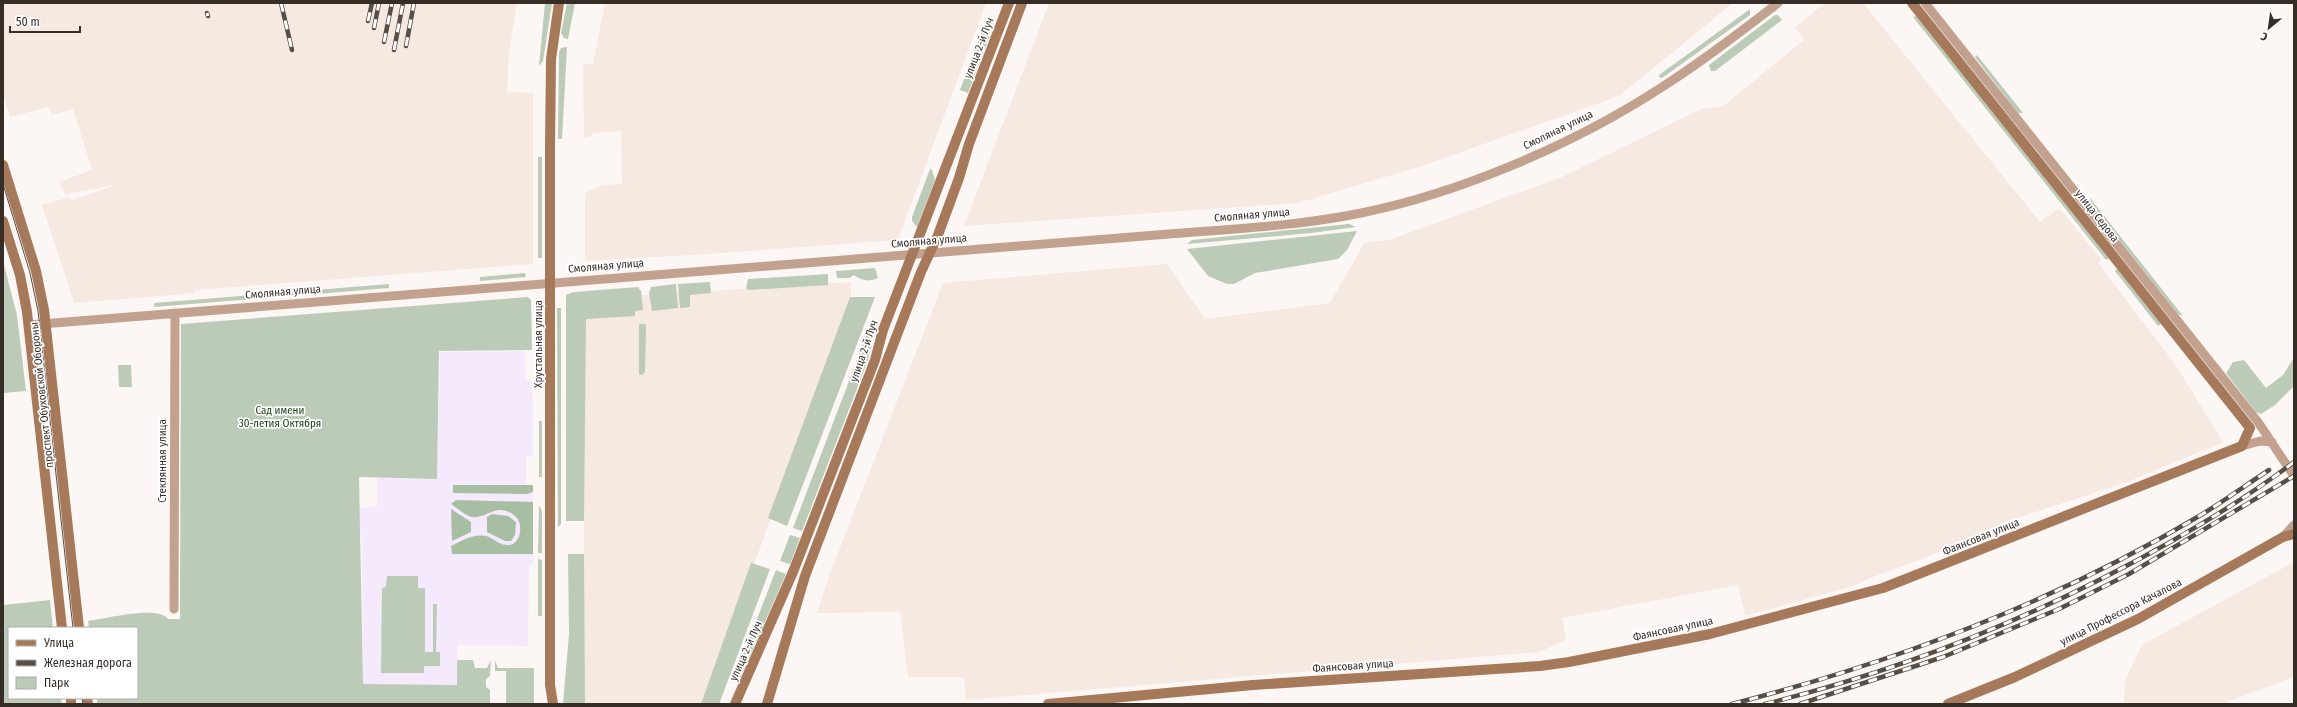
<svg xmlns="http://www.w3.org/2000/svg" width="2297" height="707" font-family="'Fira Sans Condensed',sans-serif">
	<style>
		.built { fill: #f6e9e1 }
		.education { fill: #f5e9fd }
		.green { fill: #bbcbb7 }
		.forest { fill: #a8bea3 }
		.lines { fill: none; stroke-linecap: round; stroke-linejoin: round }
		.street { stroke: #c2a28e; stroke-width: 9 }
		.secondary { stroke: #a6795b; stroke-width: 10 }
		.tram { stroke: #574e48; stroke-width: 1 }
		.rail-casing { stroke: #574e48; stroke-width: 4.5 }
		.rail { stroke: #fff; stroke-width: 3; stroke-dasharray: 9; stroke-linecap: butt }
		.labels { text-anchor: middle; dominant-baseline: central; stroke-width: 3.5; stroke-linejoin: round; paint-order: stroke }
		.street-label { font-size: 11px; fill: #372d27; stroke: #fff }
		.park-label { font-size: 11px; fill: #1c3c16; stroke: #fff }
	</style>
	<rect width="100%" height="100%" fill="#fcf7f4"/>
	<path class="built" d="M3,3H517L509,52L507,98L508,92L533,93V264L195,290V293L74,303L42,205L69,197L71,200L116,185L65,194L59,182L92,170L73,109L52,115L49,107L10,117L3,94Z
		M605,3H986L899,237L896,240L708,254L585,261V193L603,185L622,184L621,131L593,133L591,137L584,138L583,64H593Z
		M1049,3H1733L1619,96L1422,166L1298,203L964,226Z
		M1825,3H1863L2040,222L2059,208L2102,260L2098,263L2175,364L2223,442L2130,481L2005,522L1927,557L1867,579L1857,585L1745,616L1738,585L1562,618L1566,640L1539,652L966,700L964,677H908L900,612L817,613L829,576L943,283L1167,264L1205,319L1330,303L1365,242L1389,240L1562,177L1703,108L1722,107L1804,40L1795,27Z
		M851,282V299L703,704H584V299Z
		M2294,562V677L2221,704H2124L2125,680L2142,645Z"/>
	<path class="education" d="M525,351L526,381H532L533,419V456H526V485H533V565L529,566L528,646L458,645L457,685L363,684L362,535L360,534V508L377,507V478L437,479L440,352Z"/>
	<path class="green" d="M545,3H552L543,61L539,66Z
		M567,3H575L568,39L564,38L561,33Z
		M1750,9V15L1662,78L1659,77V75Z
		M1775,15H1778L1782,20L1715,71H1711L1709,65Z
		M1916,16L2107,256L2109,258L2106,260L1913,17Z
		M987,18L990,19L992,29L968,93L960,90Z
		M567,47L562,139H558L559,52L561,48Z
		M1977,55L2023,113H2018L1975,57Z
		M538,157H542V258H538Z
		M930,169L932,170L935,180L917,227L912,221V217Z
		M2090,198L2183,316L2178,314L2091,204Z
		M1349,224L1356,227L1311,233L1187,244L1192,240Z
		M1357,231L1347,250L1338,259L1255,273L1234,284H1227L1208,276L1187,249Z
		M3,261L17,315L26,391L3,393Z
		M875,268L878,278C869,282 862,281 854,275L849,278H837L836,271Z
		M2117,269L2161,324L2158,326L2115,271Z
		M525,273L526,277L480,281V277Z
		M828,274V285L749,290L746,288L748,279Z
		M710,282L711,293L690,295V307L680,308L678,284Z
		M389,284V288L154,307V303Z
		M676,284L678,308L652,311L649,293L651,287Z
		M638,287L641,291L643,310L635,311V316L586,319L584,521H566V295L574,292Z
		M528,297L531,300L532,350L439,351L437,479L359,477L363,684L457,685V660H473L475,668H487L491,660L490,676L486,679V687L490,690V704H97V698H137V628H89L88,621C105,619 158,605 168,619H180L181,324Z
		M850,297H875L787,526L768,518Z
		M557,308H561V524L558,527Z
		M639,324H645L646,327L645,372L642,375H639Z
		M870,326L875,327L868,360L802,531L793,528Z
		M2294,358V386L2275,405L2261,414L2256,412L2226,373L2233,362L2244,360L2266,388L2283,375Z
		M118,365H131L132,387H119Z
		M539,421H542V477H539Z
		M539,505L542,511V553H538Z
		M790,535L800,538L790,564L780,561Z
		M568,554H584L585,704H563L569,634Z
		M538,559L542,560V616H538Z
		M751,563L770,569L719,704H701Z
		M776,570L786,574L738,683L733,681Z
		M387,576H418V588H425V652H433V604H437L436,652H440V666H424V673H381L382,588L386,587Z
		M50,600L53,628H9V698H61L62,704H3V605Z
		M495,660L498,668H534V704H506V671H495Z"/>
	<path class="forest" d="M453,485H533V492L527,494L453,493Z
		M456,500L533,502V554H452L451,546C463,540 476,532 489,537C495,540 501,546 509,545C521,544 524,523 515,516C497,501 487,519 472,517C466,516 457,508 451,504Z
		M451,509L471,522V532L452,541Z
		M492,514L508,516L516,522L515,535L511,541H505L487,532V517Z"/>
	<g class="lines">
		<path class="street" d="M1925,3L2258,422L2294,476
			M29,325L1169,234C1233,229 1298,226 1361,213C1460,193 1574,144 1659,89C1700,63 1739,33 1778,3
			M2242,446L2260,441L2272,442
			M2283,537L2294,525
			M174,609L175,313"/>
		<path class="secondary" d="M3,165L36,271L44,310L79,628
			M3,221L20,275L27,312L62,628
			M71,698V704
			M87,698L88,704
			M553,704L550,685V146L551,59L559,3
			M735,704L793,572L875,360L883,330L1009,3
			M767,704L805,576L921,272L938,235L959,178L969,144L1022,3
			M1048,704L1253,685L1540,666L1569,662L1710,634L1883,588L2242,446L2250,428L1912,3
			M1948,704L2015,677L2138,619L2283,537L2294,534"/>
		<path class="tram" d="M3,184L30,273L38,311L73,628
			M82,698L83,704"/>
		<g class="rail-casing">
			<path id="rail" d="M281,3L292,50
				M207,13L208,16
				M368,21L372,3
				M374,28L379,3
				M384,42L392,3
				M406,46L414,3
				M394,50L403,3
				M1732,704C1896,662 2055,602 2201,515C2224,501 2246,485 2269,470
				M1765,704C1907,669 2045,613 2172,541C2214,517 2255,492 2294,462
				M1800,704L1943,657L2059,609L2129,574L2294,476"/>
		</g>
		<use href="#rail" class="rail"/>
	</g>
	<g class="labels">
		<g class="street-label">
			<text transform="translate(979 48) rotate(-69)">улица 2-й Луч</text>
			<text transform="translate(1558 130) rotate(-26)">Смоляная улица</text>
			<text transform="translate(1252 215) rotate(-5)">Смоляная улица</text>
			<text transform="translate(2097 216) rotate(52)">улица Седова</text>
			<text transform="translate(929 241) rotate(-5)">Смоляная улица</text>
			<text transform="translate(606 266) rotate(-5)">Смоляная улица</text>
			<text transform="translate(283 292) rotate(-5)">Смоляная улица</text>
			<text transform="translate(538 344) rotate(-90)">Хрустальная улица</text>
			<text transform="translate(864 351) rotate(-71)">улица 2-й Луч</text>
			<text transform="translate(42 395) rotate(-96)">проспект Обуховской Обороны</text>
			<text transform="translate(162 461) rotate(-90)">Стеклянная улица</text>
			<text transform="translate(1981 537) rotate(-22)">Фаянсовая улица</text>
			<text transform="translate(2121 612) rotate(-27)">улица Профессора Качалова</text>
			<text transform="translate(1673 629) rotate(-12)">Фаянсовая улица</text>
			<text transform="translate(746 651) rotate(-66)">улица 2-й Луч</text>
			<text transform="translate(1353 666) rotate(-4)">Фаянсовая улица</text>
		</g>
		<g class="park-label">
			<text x="280" y="410">Сад имени<tspan x="280" dy="13">30-летия Октября</tspan></text>
		</g>
	</g>
	<rect width="2297" height="707" fill="none" stroke="#372d27" stroke-width="8"/>
	<rect x="8" y="627" width="130" height="72" fill="#ffffff" stroke="#afaba9"/>
	<rect x="16" y="640" width="20" height="6" fill="#a6795b" stroke="#afaba9"/>
	<text x="44" y="647" font-size="12" fill="#372d27">Улица</text>
	<rect x="16" y="660" width="20" height="6" fill="#574e48" stroke="#afaba9"/>
	<text x="44" y="667" font-size="12" fill="#372d27">Железная дорога</text>
	<rect x="16" y="677" width="20" height="12" fill="#bbcbb7" stroke="#afaba9"/>
	<text x="44" y="687" font-size="12" fill="#372d27">Парк</text>
	<g transform="translate(2269 28) rotate(209)" stroke="#ffffff" stroke-width="3" paint-order="stroke">
	<path d="M0-3L7 15L0 10L-7 15Z" fill="#372d27"/>
	<text y="-6" font-size="11" font-weight="bold" text-anchor="middle" fill="#372d27">С</text>
	</g>
	<path d="M10 26v6h70v-6" fill="none" stroke="#372d27" stroke-width="2"/>
	<text x="16" y="26" font-size="12" fill="#372d27" stroke="#ffffff" stroke-width="3" paint-order="stroke">50 m</text>
</svg>
